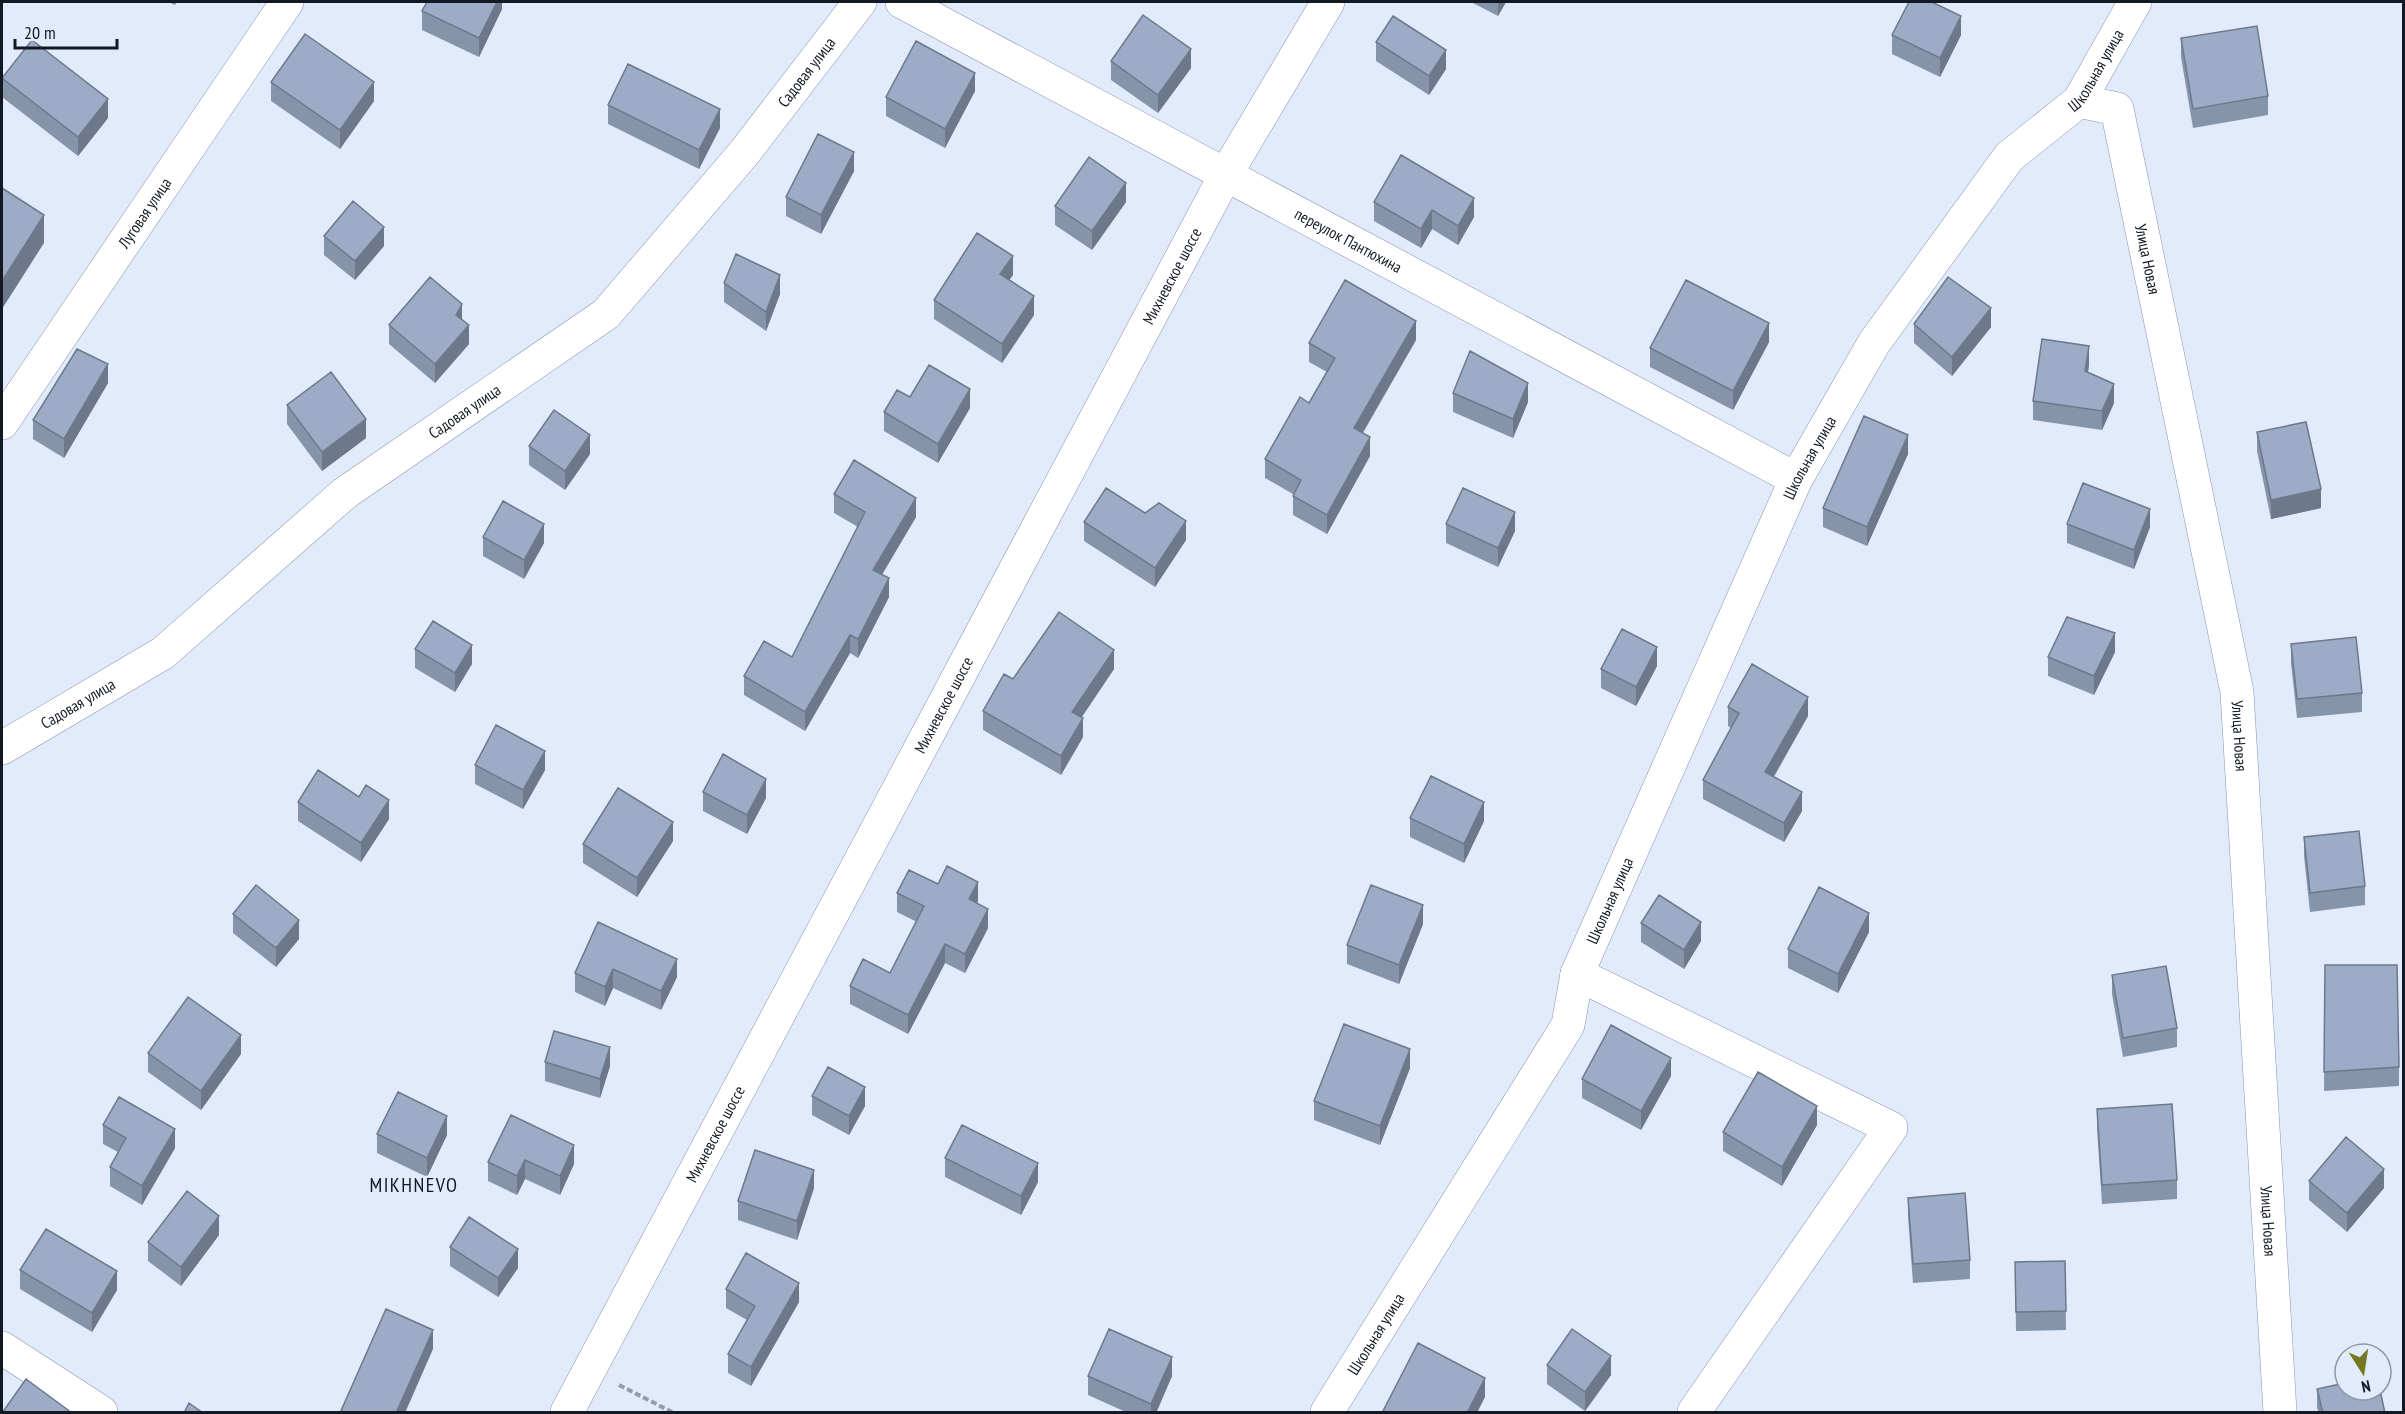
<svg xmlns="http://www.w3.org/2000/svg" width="2405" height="1414" font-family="'PT Sans Narrow',sans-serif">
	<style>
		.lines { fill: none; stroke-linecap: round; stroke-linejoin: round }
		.minor-casing { stroke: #8796b0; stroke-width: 34 }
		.path { stroke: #949caa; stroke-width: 4; stroke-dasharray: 6 3; stroke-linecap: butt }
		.minor { stroke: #fff; stroke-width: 33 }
		.wall { fill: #8694aa }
		.shaded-wall { fill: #6d788b }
		.building { fill: #9cacc6; stroke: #6d788b; stroke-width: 1.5 }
		.labels { text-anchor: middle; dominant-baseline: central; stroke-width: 5; stroke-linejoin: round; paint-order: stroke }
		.street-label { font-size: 16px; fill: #131923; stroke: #e1ebfb }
		.quarter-label { font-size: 20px; letter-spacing: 1.5px; fill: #131923; stroke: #e1ebfb }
	</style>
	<rect width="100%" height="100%" fill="#e1ebfb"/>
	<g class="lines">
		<g class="minor-casing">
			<g id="minor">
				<path id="s1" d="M902,2L1796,479"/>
				<path id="s2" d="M2079,101L2117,109L2237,692L2280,1412"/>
				<path id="s3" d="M2,423L287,2"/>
				<path id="s4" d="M2,748L163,653L345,493L606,314L744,153L860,2"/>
				<path d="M1577,974L1891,1128L1694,1412"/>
				<path d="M2,1348L101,1412"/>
				<path id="s5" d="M567,1412L1226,174L1328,2"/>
				<path id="s6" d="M1327,1412L1568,1025L1577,974L1796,479L1874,343L2009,157L2079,101L2135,2"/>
			</g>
		</g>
		<path class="path" d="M619,1385L672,1412"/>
		<use href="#minor" class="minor"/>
	</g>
	<path class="wall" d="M168,2H177L175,5Z
		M502,2V9L479,57L422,30V11Z
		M1471,2H1506L1498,16Z
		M1892,35H1961L1940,77L1892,54Z
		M2181,38L2268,96V115L2193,128L2181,57Z
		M1376,42L1446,69L1429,95L1376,61Z
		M1111,61L1191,68L1158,113L1111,80Z
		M2,78L108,118L78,156L2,97Z
		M271,82L374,101L340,149L271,101Z
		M975,91L945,148L886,116V97Z
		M608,105L720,128L699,169L608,124Z
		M854,171L821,234L786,216V197Z
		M1126,202L1092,250L1055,225V206Z
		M1374,202L1474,217L1458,245L1432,229L1421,248L1374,221Z
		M324,236L384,246L355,280L324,255Z
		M1013,275L1009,280L1034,315L1002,363L934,319V300Z
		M724,283L780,294L766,331L724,302Z
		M462,319L469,344L435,383L389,344V325Z
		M1914,324L1991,327L1952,376L1914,343Z
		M1416,340L1363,433L1370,456L1327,534L1293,515V494L1265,478V459L1309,403L1327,372L1309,362V343Z
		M1769,342L1733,410L1650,367V348Z
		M2089,365L2088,372L2114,403L2102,430L2033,420V401Z
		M108,383L64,458L33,439V420Z
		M1453,393L1528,402L1513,438L1453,412Z
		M910,397L970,408L938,463L884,431V412Z
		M287,405L366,438L322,471L287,424Z
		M2257,432L2321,508L2271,519L2257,451Z
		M529,446L590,454L565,490L529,465Z
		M1908,454L1867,546L1823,527V508Z
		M834,494L916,517L882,575L889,597L858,658L850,653L805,731L744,695V676L792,657L858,527L834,513Z
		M1145,513L1186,540L1155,587L1084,541V522Z
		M1446,524L1515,531L1498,567L1446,543Z
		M2067,524L2150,527L2134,569L2067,543Z
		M483,537L544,543L524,579L483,556Z
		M2291,644L2362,693V712L2297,718L2291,663Z
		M415,649L472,664L455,692L415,668Z
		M2115,652L2094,695L2048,676V657Z
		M1657,666L1636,706L1601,688V669Z
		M1114,669L1082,717L1083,737L1061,775L983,730V711L1013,679Z
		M1728,707L1808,716L1774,777L1802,811L1784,842L1703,799V780L1731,728L1728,726Z
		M475,765L545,770L523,809L475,784Z
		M703,792L766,798L747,834L703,811Z
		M359,797L389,819L361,862L298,821V802Z
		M1410,818L1484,821L1464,863L1410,837Z
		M2304,837L2365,886V905L2310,912L2304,856Z
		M673,841L637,897L583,863V844Z
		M938,884L978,901L977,903L988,928L965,973L945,963L908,1034L850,1004V986L890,973L917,922L897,912V893Z
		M233,914L299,939L276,967L233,933Z
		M598,922L677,977L661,1010L613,988L605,1006L575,992V973Z
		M1641,923L1701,941L1684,969L1641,942Z
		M1423,924L1399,984L1347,964V945Z
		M1869,932L1838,993L1788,968V949Z
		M2325,965L2399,1067V1086L2324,1091Z
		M2112,975L2177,1028V1047L2123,1057L2112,994Z
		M148,1053L241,1054L201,1110L148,1072Z
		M545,1062L610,1066L600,1098L545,1081Z
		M1410,1068L1380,1145L1314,1120V1101Z
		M1671,1076L1641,1130L1582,1098V1079Z
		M812,1096L865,1106L849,1135L812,1115Z
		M2097,1109L2177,1180V1199L2102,1204L2097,1128Z
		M511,1115L574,1164L560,1195L525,1179L517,1195L488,1181V1162Z
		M103,1125L175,1148L142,1205L110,1186V1167L118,1152L103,1144Z
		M1817,1125L1782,1186L1723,1151V1132Z
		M377,1134L447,1135L427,1177L377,1153Z
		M945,1158L1038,1182L1021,1215L945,1177Z
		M2309,1181L2384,1188L2347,1232L2309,1200Z
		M814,1188L797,1240L738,1220V1201Z
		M1908,1198L1970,1260V1279L1913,1283L1908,1217Z
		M219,1235L181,1286L148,1261V1242Z
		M450,1247L518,1268L498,1297L450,1266Z
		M2065,1261L2066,1330L2016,1331L2015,1262Z
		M20,1270L117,1290L92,1332L20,1289Z
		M726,1289L799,1302L751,1386L728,1373V1354L747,1320L726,1308Z
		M1547,1365L1611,1375L1585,1411L1547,1384Z
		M1088,1376H1172L1156,1413H1128L1088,1395Z
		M2317,1389L2385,1413H2319L2317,1408Z"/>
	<path class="shaded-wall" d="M497,2H502V9L479,57V38Z
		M1498,2H1506L1498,16Z
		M1961,16V35L1940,77V58Z
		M1191,49V68L1158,113V95Z
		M1446,50V69L1429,95V76Z
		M975,73V91L945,148V129Z
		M374,82V101L340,149V130Z
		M108,99V118L78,156V137Z
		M720,109V128L699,169V150Z
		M854,152V171L821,234V215Z
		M1126,183V202L1092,250V231Z
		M1474,198V217L1458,245V226Z
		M1432,210V229L1421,248V229Z
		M44,215V243L2,309V281Z
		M384,227V246L355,280V261Z
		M1013,256V275L1000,293V274Z
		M780,275V294L766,331V312Z
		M1034,296V315L1002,363V344Z
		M462,304V323L456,315Z
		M1991,308V327L1952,376V357Z
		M1416,321V340L1354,447V428Z
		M1769,323V342L1733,410V391Z
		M469,325V344L435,383V364Z
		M2089,346V365L2085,390V371Z
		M108,364V383L64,458V439Z
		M1528,383V402L1513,438V419Z
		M2114,384V403L2102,430V411Z
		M970,389V408L938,463V444Z
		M366,419V438L322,471V452Z
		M590,435V454L565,490V471Z
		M1908,435V454L1867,546V527Z
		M1370,437V456L1327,534V515Z
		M2321,489V508L2271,519V500Z
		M916,498V517L873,589V570Z
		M2150,509V527L2134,569V550Z
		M1515,512V531L1498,567V548Z
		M1186,521V540L1155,587V568Z
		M544,524V543L524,579V560Z
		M889,578V597L858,658V639Z
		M2115,633V652L2094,695V676Z
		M850,635V653L805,731V712Z
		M472,645V664L455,692V673Z
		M1657,647V666L1636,706V687Z
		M1114,650V669L1072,731V712Z
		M1808,697V716L1765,791V772Z
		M1083,718V737L1061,775V756Z
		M545,751V770L523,809V790Z
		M766,779V798L747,834V815Z
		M1802,792V811L1784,842V823Z
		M389,800V819L361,862V843Z
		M1484,802V821L1464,863V844Z
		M673,822V841L637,897V878Z
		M978,882V901L969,918V899Z
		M1423,905V924L1399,984V965Z
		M988,909V928L965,973V954Z
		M1869,913V932L1838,993V974Z
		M299,920V939L276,967V948Z
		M1701,922V941L1684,969V950Z
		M945,944V963L908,1034V1015Z
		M677,959V977L661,1010V991Z
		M613,969V988L605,1006V987Z
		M241,1035V1054L201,1110V1091Z
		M610,1047V1066L600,1098V1079Z
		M1410,1049V1068L1380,1145V1126Z
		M1671,1058V1076L1641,1130V1111Z
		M865,1087V1106L849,1135V1116Z
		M1817,1106V1125L1782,1186V1167Z
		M447,1116V1135L427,1177V1158Z
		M175,1129V1148L142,1205V1186Z
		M574,1145V1164L560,1195V1176Z
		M525,1160V1179L517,1195V1176Z
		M1038,1163V1182L1021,1215V1196Z
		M2384,1169V1188L2347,1232V1213Z
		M814,1170V1188L797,1240V1221Z
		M219,1216V1235L181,1286V1267Z
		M518,1249V1268L498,1297V1278Z
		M117,1271V1290L92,1332V1313Z
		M799,1283V1302L751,1386V1367Z
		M433,1330V1349L405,1413H396Z
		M1611,1356V1375L1585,1411V1392Z
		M1172,1357V1376L1156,1413H1151V1404Z
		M1485,1378V1397L1477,1413H1467Z"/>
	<path class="building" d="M427,2H497L479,38L422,11Z
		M1909,2H1932L1961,16L1940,58L1892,35Z
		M1143,15L1191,49L1158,95L1111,61Z
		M1393,16L1446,50L1429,76L1376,42Z
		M2257,26L2268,96L2193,109L2181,38Z
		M305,34L374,82L340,130L271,82Z
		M32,40L108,99L78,137L2,78Z
		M916,41L975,73L945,129L886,97Z
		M628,64L720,109L699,150L608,105Z
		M818,134L854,152L821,215L786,197Z
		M1401,155L1474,198L1458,226L1432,210L1421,229L1374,202Z
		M1089,157L1126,183L1092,231L1055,206Z
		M2,188L44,215L2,281Z
		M353,201L384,227L355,261L324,236Z
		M977,233L1013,256L1000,274L1034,296L1002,344L934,300Z
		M736,254L780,275L766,312L724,283Z
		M430,277L462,304L456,315L469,325L435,364L389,325Z
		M1948,277L1991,308L1952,357L1914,324Z
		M1345,280L1416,321L1354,428L1370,437L1327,515L1293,496L1301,480L1265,459L1300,397L1309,403L1335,358L1309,343Z
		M1686,280L1769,323L1733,391L1650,348Z
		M2042,339L2089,346L2085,371L2114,384L2102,411L2033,401Z
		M77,349L108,364L64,439L33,420Z
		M1470,351L1528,383L1513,419L1453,393Z
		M929,365L970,389L938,444L884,412L897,390L910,397Z
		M331,372L366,419L322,452L287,405Z
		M554,410L590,435L565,471L529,446Z
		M1864,416L1908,435L1867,527L1823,508Z
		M2306,422L2321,489L2271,500L2257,432Z
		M854,460L916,498L873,570L889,578L858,639L850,635L805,712L744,676L764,641L792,657L865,512L834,494Z
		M2083,483L2150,509L2134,550L2067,524Z
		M1106,488L1145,513L1159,503L1186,521L1155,568L1084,522Z
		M1463,488L1515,512L1498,548L1446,524Z
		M503,501L544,524L524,560L483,537Z
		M1059,612L1114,650L1072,712L1083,718L1061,756L983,711L1004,674L1013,679Z
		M2067,617L2115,633L2094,676L2048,657Z
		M433,621L472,645L455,673L415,649Z
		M1622,629L1657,647L1636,687L1601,669Z
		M2356,637L2362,693L2297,699L2291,644Z
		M1752,664L1808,697L1765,772L1802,792L1784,823L1703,780L1739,713L1728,707Z
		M496,725L545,751L523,790L475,765Z
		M723,754L766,779L747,815L703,792Z
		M318,770L359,797L366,785L389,800L361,843L298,802Z
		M1431,776L1484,802L1464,844L1410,818Z
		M618,788L673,822L637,878L583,844Z
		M2359,831L2365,886L2310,893L2304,837Z
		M947,866L978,882L969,899L988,909L965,954L945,944L908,1015L850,986L863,959L890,973L924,906L897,893L909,870L938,884Z
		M256,885L299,920L276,948L233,914Z
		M1371,885L1423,905L1399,965L1347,945Z
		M1819,887L1869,913L1838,974L1788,949Z
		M1659,895L1701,922L1684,950L1641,923Z
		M598,922L677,959L661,991L613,969L605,987L575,973Z
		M2325,965H2397L2399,1067L2324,1072Z
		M2166,966L2177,1028L2123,1038L2112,975Z
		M188,997L241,1035L201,1091L148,1053Z
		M1344,1024L1410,1049L1380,1126L1314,1101Z
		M1611,1025L1671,1058L1641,1111L1582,1079Z
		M554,1031L610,1047L600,1079L545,1062Z
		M828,1067L865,1087L849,1116L812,1096Z
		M1758,1072L1817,1106L1782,1167L1723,1132Z
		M398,1092L447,1116L427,1158L377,1134Z
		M119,1097L175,1129L142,1186L110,1167L126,1138L103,1125Z
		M2172,1104L2177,1180L2102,1185L2097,1109Z
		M511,1115L574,1145L560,1176L525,1160L517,1176L488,1162Z
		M962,1125L1038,1163L1021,1196L945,1158Z
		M2346,1137L2384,1169L2347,1213L2309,1181Z
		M755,1150L814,1170L797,1221L738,1201Z
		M187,1191L219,1216L181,1267L148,1242Z
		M1965,1193L1970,1260L1913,1264L1908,1198Z
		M469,1217L518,1249L498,1278L450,1247Z
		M46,1229L117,1271L92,1313L20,1270Z
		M746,1253L799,1283L751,1367L728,1354L755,1306L726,1289Z
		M2065,1261L2066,1311L2016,1312L2015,1262Z
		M386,1309L433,1330L396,1413H340Z
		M1109,1329L1172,1357L1151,1404L1088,1376Z
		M1572,1329L1611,1356L1585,1392L1547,1365Z
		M1418,1343L1485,1378L1467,1413H1382Z
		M26,1379L72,1413H2Z
		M2345,1383V1390H2380L2385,1413H2323L2317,1389Z
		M189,1403L203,1413H184Z"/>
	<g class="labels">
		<g class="street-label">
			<text stroke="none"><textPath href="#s6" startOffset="1560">Школьная улица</textPath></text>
			<text stroke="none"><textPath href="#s4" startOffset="1060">Садовая улица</textPath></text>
			<text stroke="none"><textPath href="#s3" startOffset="254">Луговая улица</textPath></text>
			<text stroke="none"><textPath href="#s1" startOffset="506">переулок Пантюхина</textPath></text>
			<text stroke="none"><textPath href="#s2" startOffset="192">Улица Новая</textPath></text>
			<text stroke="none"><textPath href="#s5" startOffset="1287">Михневское шоссе</textPath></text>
			<text stroke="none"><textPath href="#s4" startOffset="574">Садовая улица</textPath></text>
			<text stroke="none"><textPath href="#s6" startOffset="1074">Школьная улица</textPath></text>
			<text stroke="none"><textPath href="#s4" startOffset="88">Садовая улица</textPath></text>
			<text stroke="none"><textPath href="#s5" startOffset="801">Михневское шоссе</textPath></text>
			<text stroke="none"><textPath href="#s2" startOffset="678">Улица Новая</textPath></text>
			<text stroke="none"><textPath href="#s6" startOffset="588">Школьная улица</textPath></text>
			<text stroke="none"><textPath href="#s5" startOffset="315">Михневское шоссе</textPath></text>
			<text stroke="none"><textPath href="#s2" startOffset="1164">Улица Новая</textPath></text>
			<text stroke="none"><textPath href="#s6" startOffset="92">Школьная улица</textPath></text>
		</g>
		<g class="quarter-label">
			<text x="414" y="1185">MIKHNEVO</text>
		</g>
	</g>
	<rect width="2405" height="1414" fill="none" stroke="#131923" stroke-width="6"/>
	<g transform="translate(2363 1372) rotate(168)"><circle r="28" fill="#e1ebfb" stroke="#8f97a5" stroke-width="1.5"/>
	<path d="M0-4.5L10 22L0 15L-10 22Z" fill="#767820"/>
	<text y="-9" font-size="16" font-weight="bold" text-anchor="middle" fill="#131923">N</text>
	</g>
	<path d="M15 39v9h102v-9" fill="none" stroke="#131923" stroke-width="3"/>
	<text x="24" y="39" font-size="18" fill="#131923" stroke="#e1ebfb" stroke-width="4.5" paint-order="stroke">20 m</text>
</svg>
